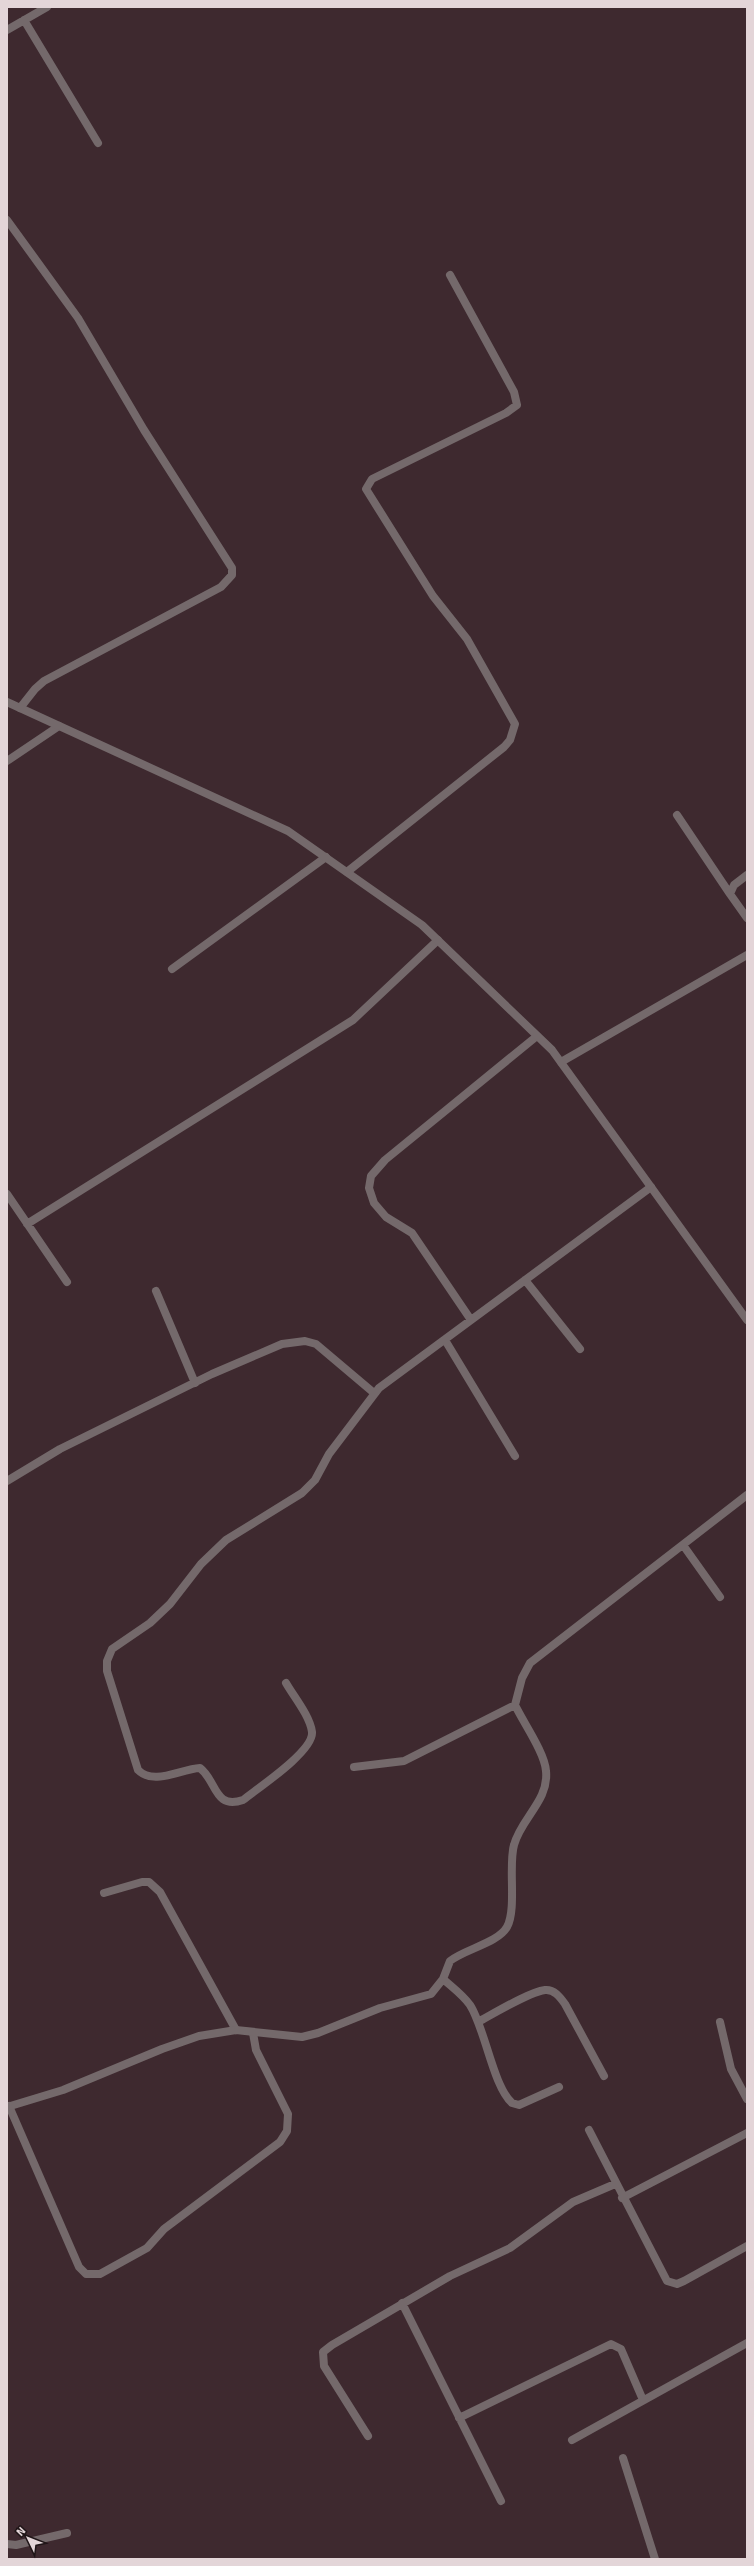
<svg xmlns="http://www.w3.org/2000/svg" width="754" height="2566" font-family="Signika,sans-serif">
	<style>
		.lines { fill: none; stroke-linecap: round; stroke-linejoin: round }
		.service { stroke: #74696b; stroke-width: 8 }
		.minor { stroke: #74696b; stroke-width: 8 }
		.tertiary { stroke: #74696b; stroke-width: 8 }
	</style>
	<rect width="100%" height="100%" fill="#3e292f"/>
	<g class="lines">
		<path class="service" d="M104,1893L142,1882H149L160,1892L236,2030
			M9,2106L79,2267L86,2274H100L147,2248L164,2229L280,2142L287,2131L288,2114L256,2050L253,2033"/>
		<path class="minor" d="M24,20L98,143
			M7,30L47,7
			M7,220L78,318L144,430L232,568V575L221,587L44,681L35,689L20,708
			M7,761L59,726
			M677,815L730,894
			M347,872L504,747L510,740L515,724L467,639L433,596L366,489L372,479L506,413L517,405L514,392L450,275
			M747,875L734,885L730,894L747,918
			M172,969L326,857
			M561,1062L747,955
			M7,1194L67,1282
			M27,1224L353,1020L438,940
			M525,1280L580,1349
			M156,1291L195,1383
			M471,1320L412,1233L386,1217L374,1203L369,1188L371,1176L385,1160L537,1036
			M445,1340L515,1456
			M7,1481L60,1449L212,1374L282,1344L305,1341L316,1344L374,1393
			M683,1545L720,1597
			M286,1683C294,1697 310,1716 312,1732C314,1751 258,1788 243,1800C214,1810 217,1781 200,1768C180,1769 154,1786 138,1770L107,1671V1661L112,1649L150,1623L170,1604L201,1564L226,1540L302,1493L315,1480L329,1454L379,1388L651,1187
			M354,1767L404,1761L515,1705L522,1678L530,1663L747,1495
			M443,1979C452,1987 463,1995 470,2005C485,2028 493,2086 512,2103L519,2105L559,2087
			M478,2022C493,2014 529,1992 545,1990C554,1989 560,1997 565,2004L604,2076
			M720,2022L731,2069L747,2099
			M7,2107L63,2090L162,2049L199,2036L236,2030L302,2037L318,2033L380,2008L431,1994L443,1979L450,1961C465,1949 498,1943 507,1927C517,1909 508,1865 514,1845C521,1818 549,1801 546,1771C545,1753 523,1722 515,1705
			M589,2130L667,2281L677,2284L684,2281L747,2246
			M622,2198L747,2133
			M402,2303L501,2501
			M459,2418L611,2344L621,2349L643,2400
			M368,2436L324,2366L323,2352L332,2345L450,2276L510,2248L573,2202L615,2184
			M572,2440L747,2343
			M623,2458L655,2559
			M7,2544L16,2545L67,2533"/>
		<path class="tertiary" d="M7,702L288,831L422,925L552,1050L747,1320"/>
	</g>
	<rect width="754" height="2566" fill="none" stroke="#e3d5d8" stroke-width="16"/>
	<g transform="translate(28 2538) rotate(313)" stroke="#1f1517" stroke-width="3" paint-order="stroke">
	<path d="M0-3L7 15L0 10L-7 15Z" fill="#e3d5d8"/>
	<text y="-6" font-size="11" font-weight="bold" text-anchor="middle" fill="#e3d5d8">N</text>
	</g>
</svg>
